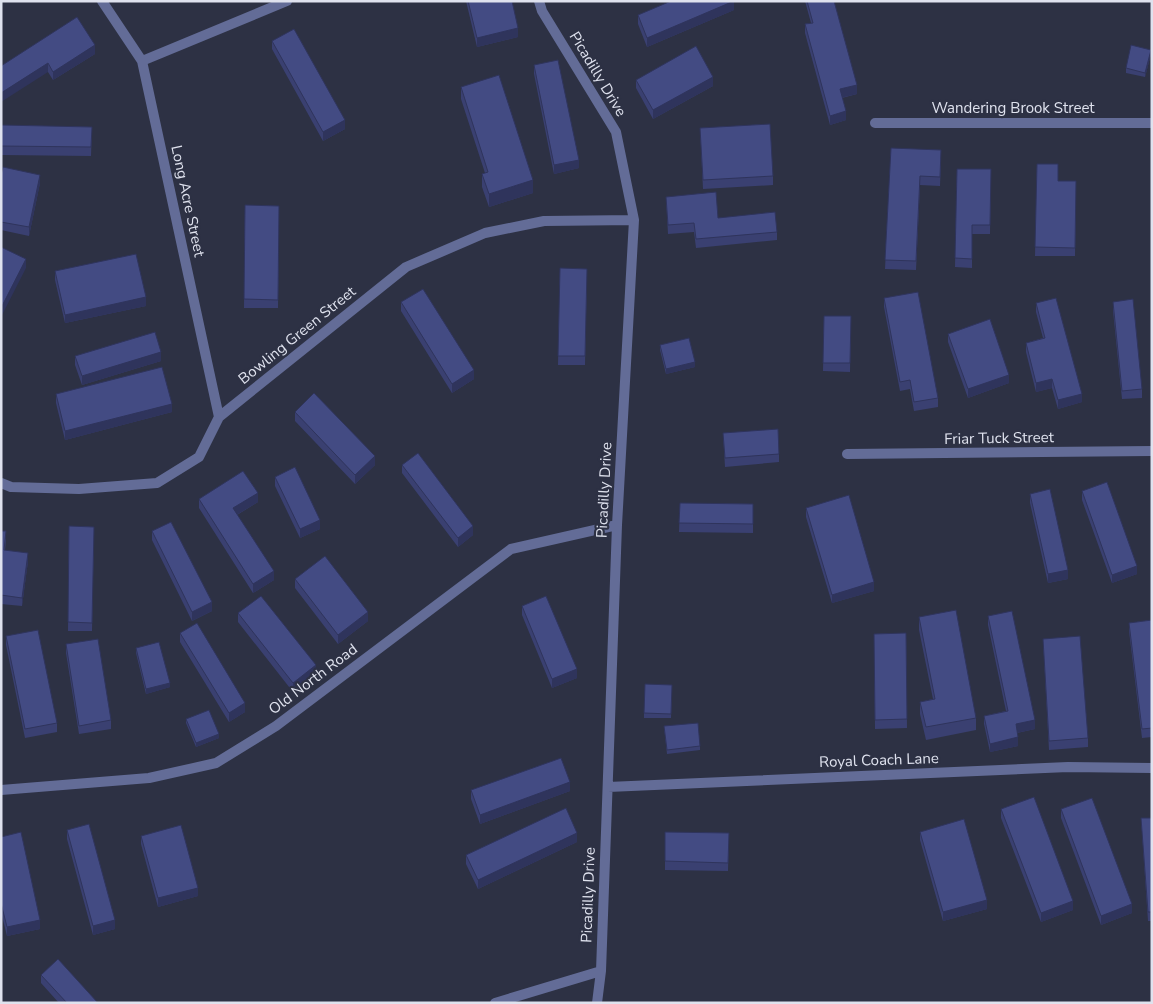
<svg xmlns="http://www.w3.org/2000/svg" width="1153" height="1004" font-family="'Nunito Sans',sans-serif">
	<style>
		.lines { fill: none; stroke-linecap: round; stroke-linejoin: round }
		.street { stroke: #636c97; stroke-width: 10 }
		.wall { fill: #3a4071 }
		.shaded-wall { fill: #2f345c }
		.building { fill: #434b83; stroke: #2f345c }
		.labels { text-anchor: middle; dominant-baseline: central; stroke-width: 4.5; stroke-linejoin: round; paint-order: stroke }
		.street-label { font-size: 15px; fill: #dfe2ee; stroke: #2d3144 }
	</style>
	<rect width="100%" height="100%" fill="#2d3144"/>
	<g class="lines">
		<path class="street" d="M102,1L142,61L219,417
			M539,1L542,11L616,132L634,220L617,525L601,971L597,1003
			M142,61L287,1
			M875,123H1152
			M847,454L1152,451
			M1,483L11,487L79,489L157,483L199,457L219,417L406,267L485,233L544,221L634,220
			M608,787L1068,767L1152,768
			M1,790L149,778L216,763L276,726L511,549L617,525
			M495,1003L601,971"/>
	</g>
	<path class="wall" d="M466,1H512L518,37L477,47Z
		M805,1H834L857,94L842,98L846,120L830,125L805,33V24L811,23Z
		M734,10L647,47L638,24V15Z
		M272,41L345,129L323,141L272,49Z
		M95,54L53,80L48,72L1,66Z
		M1151,54L1145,77L1126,73V68Z
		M534,65L579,168L554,174L534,74Z
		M636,80L713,86L653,119L636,88Z
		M461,87L533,193L489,207L482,187V174L485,173L461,99Z
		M1,125L92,127L91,156L1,155Z
		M700,128L773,176V185L703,189Z
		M891,148L941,159L940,186L920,185L916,270L885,269Z
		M1037,164L1058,181H1076L1075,256H1035Z
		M957,169H991L990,234H972V268L955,267Z
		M1,175L40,183L29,236L1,230Z
		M666,197L718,218L777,232V240L696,248L694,232L668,234Z
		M245,205L279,206L278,308H244Z
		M560,268L587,269L585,365H558Z
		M55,271L146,306L65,323L55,280Z
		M884,298L938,398V407L914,411L910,389L900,391L884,307Z
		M401,302L474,379L452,393L401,311Z
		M1113,302L1142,389V398L1122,399L1113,311Z
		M1036,303L1082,402L1058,409L1052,388L1036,392L1026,352V343L1043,338L1036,312Z
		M824,316H851L850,372L823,371Z
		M948,334L1009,383L968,398L948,342Z
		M660,345L695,367L666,374L660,350Z
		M75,356L161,361L82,385L75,365Z
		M56,394L172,412L65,440L56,403Z
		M295,412L375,465L355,484L295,421Z
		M723,433L779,454V462L725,467Z
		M402,465L473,535L458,547L402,473Z
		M275,477L320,529L300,538L275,486Z
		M1082,491L1137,574L1112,583L1082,500Z
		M1030,494L1068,579L1048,583L1030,503Z
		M199,499L258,502L237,515L274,580L253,593L199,508Z
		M680,503L753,504V533L679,532Z
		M806,508L874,591L832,603L806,517Z
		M69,526L94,527L92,631H68Z
		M1,531L6,540L5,550L28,561L22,606L1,604Z
		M152,531L212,611L192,621L152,540Z
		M295,579L368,621L338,644L295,588Z
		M522,606L577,678L552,688L522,615Z
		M238,613L316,674L293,692L238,622Z
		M988,616L1035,729L1017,733L1018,746L990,752L984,724V716L1006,711L988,625Z
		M919,617L976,718V730L926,740L920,714V702L933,699L919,630Z
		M1152,620V737L1142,738L1129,631V623Z
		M180,633L245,712L229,722L180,642Z
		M906,633L907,728L875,729L874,634Z
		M6,636L57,723V732L25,738L6,645Z
		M1043,639L1088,738V747L1049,750Z
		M66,644L111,720V729L79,734L66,653Z
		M136,648L170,687L146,694L136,653Z
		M672,685L671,718H644V713Z
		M186,719L219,738L196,747L186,723Z
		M664,726L700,746V750L667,754Z
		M471,790L570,791L480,824L471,799Z
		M1001,809L1073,910L1041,922L1001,818Z
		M1061,809L1132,913L1101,925L1061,818Z
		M1141,818H1152V921H1148Z
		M67,830L115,929L93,935L67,839Z
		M665,832L729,833L728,871L665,870Z
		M920,832L987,909L943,921L920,840Z
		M141,836L198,896L158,907L141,844Z
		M1,837L40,929L7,936L1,912Z
		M577,842L478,889L466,864V855Z
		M41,975L98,1003H59L41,983Z"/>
	<path class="shaded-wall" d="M734,1V10L647,47V38Z
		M518,28V37L477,47V38Z
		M95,45V54L53,80V72Z
		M1151,50V54L1145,77V73Z
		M48,63V72L1,102V93Z
		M713,77V86L653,119V110Z
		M857,85V94L840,98V89Z
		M846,111V120L830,125V116Z
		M345,120V129L323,141V132Z
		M579,160V168L554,174V165Z
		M40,175V183L29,236V227Z
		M533,180V193L489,207V194Z
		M26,259V268L1,317V308Z
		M146,297V306L65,323V315Z
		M161,352V361L82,385V376Z
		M695,362V367L666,374V369Z
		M474,370V379L452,393V384Z
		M1009,375V383L968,398V389Z
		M1052,379V388L1036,392V383Z
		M1082,394V402L1058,409V400Z
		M172,404V412L65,440V431Z
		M375,456V465L355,484V475Z
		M258,493V502L233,517V508Z
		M320,520V529L300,538V529Z
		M473,526V535L458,547V538Z
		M28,553V561L22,606V598Z
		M1137,566V574L1112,583V575Z
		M1068,570V579L1048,583V574Z
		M274,571V580L253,593V584Z
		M874,582V591L832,603V595Z
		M212,602V611L192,621V612Z
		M368,612V621L338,644V635Z
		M316,665V674L293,692V683Z
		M577,669V678L552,688V679Z
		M170,683V687L146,694V689Z
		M245,703V712L229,722V713Z
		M1035,720V729L1016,733V724Z
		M219,734V738L196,747V743Z
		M1018,737V746L990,752V744Z
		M570,782V791L480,824V815Z
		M577,833V842L478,889V880Z
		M198,888V896L158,907V898Z
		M987,900V909L943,921V912Z
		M1073,901V910L1041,922V913Z
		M1132,904V913L1101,925V916Z
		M40,920V929L7,936V927Z
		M115,920V929L93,935V926Z"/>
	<path class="building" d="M468,1H512L518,28L477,38Z
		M671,1H734L647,38L638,15Z
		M807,1H834L857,85L840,89L846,111L830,116L805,24L813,23Z
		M77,17L95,45L53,72L48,63L1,93V66Z
		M294,29L345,120L323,132L272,41Z
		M1131,45L1151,50L1145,73L1126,68Z
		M696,46L713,77L653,110L636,80Z
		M558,60L579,160L554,165L534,65Z
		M499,75L533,180L489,194L482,174L488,172L461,87Z
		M770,124L773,176L703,180L700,128Z
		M1,125L92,127L91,147L1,146Z
		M891,148L941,150L940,177L920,176L916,261L885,260Z
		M1037,164H1058V181H1076L1075,248L1035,247Z
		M3,167L40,175L29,227L1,222V175Z
		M957,169H991L990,225H972V259L955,258Z
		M716,192L718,218L775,212L777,232L696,239L694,223L668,225L666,197Z
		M245,205L279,206L278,300L244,299Z
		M1,247L26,259L1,308Z
		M136,254L146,297L65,315L55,271Z
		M560,268L587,269L585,356H558Z
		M423,289L474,370L452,384L401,302Z
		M918,292L938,398L914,402L910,380L900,382L884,298Z
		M1056,298L1082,394L1058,400L1052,379L1036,383L1026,343L1045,338L1036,303Z
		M1133,299L1142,389L1122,391L1113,302Z
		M824,316H851L850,363H823Z
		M990,319L1009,375L968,389L948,334Z
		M155,332L161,352L82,376L75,356Z
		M689,338L695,362L666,369L660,345Z
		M162,367L172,404L65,431L56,394Z
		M314,393L375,456L355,475L295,412Z
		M778,429L779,454L725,458L723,433Z
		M418,453L473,526L458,538L402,465Z
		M295,467L320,520L300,529L275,477Z
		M243,471L258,493L233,508L274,571L253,584L199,499Z
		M1107,482L1137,566L1112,575L1082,491Z
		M1050,489L1068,570L1048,574L1030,494Z
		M849,495L874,582L832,595L806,508Z
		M680,503L753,504V524L679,523Z
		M171,522L212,602L192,612L152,531Z
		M69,526L94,527L92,623L68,622Z
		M1,531H6L4,550L28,553L22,598L1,595Z
		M325,556L368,612L338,635L295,579Z
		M261,596L316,665L293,683L238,613Z
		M546,596L577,669L552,679L522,606Z
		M956,610L976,718L926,727L920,702L935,699L919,617Z
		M1012,611L1035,720L1016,724L1018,737L990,744L984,716L1008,711L988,616Z
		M1152,620V728L1142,729L1129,623Z
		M197,623L245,703L229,713L180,633Z
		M38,630L57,723L25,729L6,636Z
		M906,633L907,719L875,720L874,634Z
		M1080,636L1088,738L1049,741L1043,639Z
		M98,639L111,720L79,726L66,644Z
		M159,642L170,683L146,689L136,648Z
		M645,684L672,685L671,714L644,713Z
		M209,710L219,734L196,743L186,719Z
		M698,723L700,746L667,750L664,726Z
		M561,758L570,782L480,815L471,790Z
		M1034,797L1073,901L1041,913L1001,809Z
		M1092,798L1132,904L1101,916L1061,809Z
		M566,808L577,833L478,880L466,855Z
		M1141,818H1152V912H1148Z
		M964,819L987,900L943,912L920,832Z
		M89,824L115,920L93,926L67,830Z
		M181,825L198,888L158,898L141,836Z
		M21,832L40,920L7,927L1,903V837Z
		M665,832L729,833L728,863L665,861Z
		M58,959L98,1003H67L41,975Z"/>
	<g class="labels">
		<g class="street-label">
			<text transform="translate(598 74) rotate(59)">Picadilly Drive</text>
			<text x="1013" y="108">Wandering Brook Street</text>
			<text transform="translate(188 201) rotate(78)">Long Acre Street</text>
			<text transform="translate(297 335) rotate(-39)">Bowling Green Street</text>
			<text transform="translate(999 438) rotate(-1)">Friar Tuck Street</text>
			<text transform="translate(604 490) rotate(-87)">Picadilly Drive</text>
			<text transform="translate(313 679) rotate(-37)">Old North Road</text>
			<text transform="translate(879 760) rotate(-2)">Royal Coach Lane</text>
			<text transform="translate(588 895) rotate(-88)">Picadilly Drive</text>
		</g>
	</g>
	<rect width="1153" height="1004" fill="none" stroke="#dfe2ee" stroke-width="5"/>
</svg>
